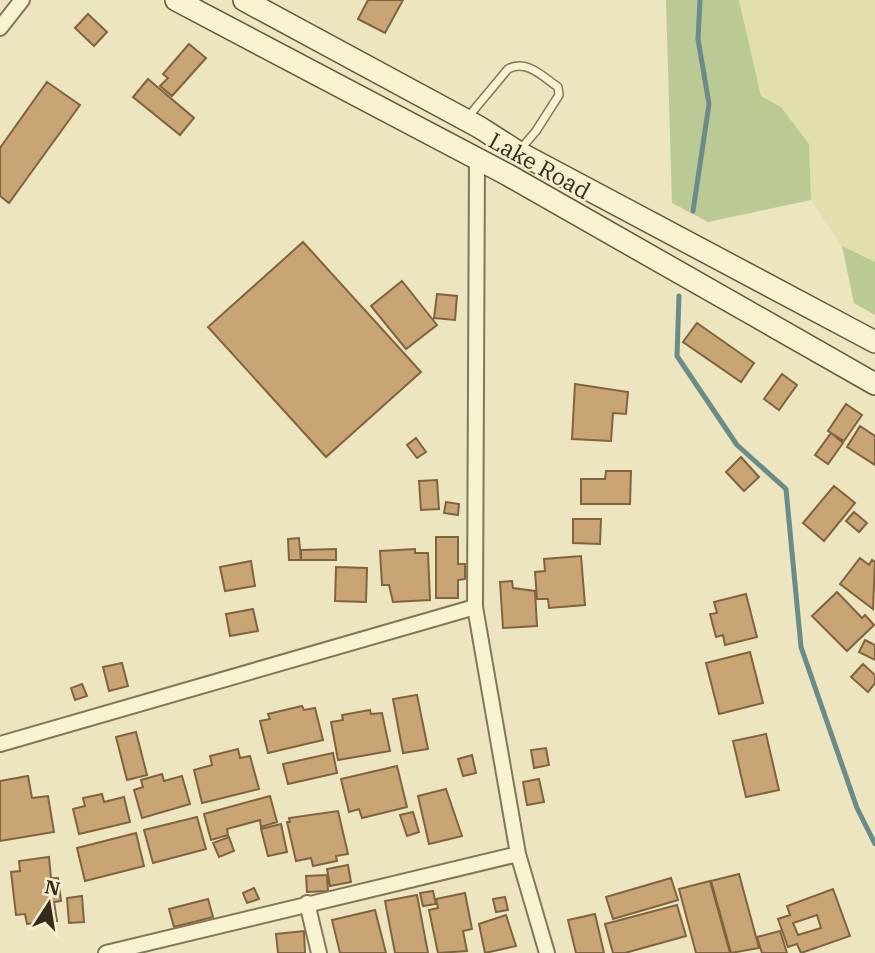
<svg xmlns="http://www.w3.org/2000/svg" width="875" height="953" font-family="'IBM Plex Serif',serif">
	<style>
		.farmland { fill: #e1e0ad }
		.green { fill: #bbc994 }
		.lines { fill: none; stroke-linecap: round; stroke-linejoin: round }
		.stream { stroke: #6a8b88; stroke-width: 5 }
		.building { fill: #c9a576; stroke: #82633f; stroke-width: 2; fill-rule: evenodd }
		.lane-casing { stroke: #847658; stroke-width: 10 }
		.street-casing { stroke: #847658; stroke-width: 18 }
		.secondary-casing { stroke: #66573c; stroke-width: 24 }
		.lane { stroke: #f7f2d2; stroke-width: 7 }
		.street { stroke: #f7f2d2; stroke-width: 14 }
		.secondary { stroke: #f7f2d2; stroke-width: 21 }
		.labels { text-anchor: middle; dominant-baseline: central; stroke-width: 5; stroke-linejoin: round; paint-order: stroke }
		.street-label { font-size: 23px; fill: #342b1c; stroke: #f4eece }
	</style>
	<rect width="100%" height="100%" fill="#ece5bf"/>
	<path class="farmland" d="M739,0H875V262L842,246L811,200L809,144L781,107L761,96Z"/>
	<path class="green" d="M666,0H739L761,96L781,107L809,144L811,200L708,222L672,203Z
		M842,246L875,262V315L854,303Z"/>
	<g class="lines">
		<path class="stream" d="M693,211L709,104L698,39L700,0
			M679,296L677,356L737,445L786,489L801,647L857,808L875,844"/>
	</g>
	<path class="building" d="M368,0H403L385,33L358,19Z
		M88,14L107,32L94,46L75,28Z
		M189,44L206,58L172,96L160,86L168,78L163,74Z
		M148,79L194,118L180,135L133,97Z
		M47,82L80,105L9,203L0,196V148Z
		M303,242L421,372L326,457L208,327Z
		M402,281L437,325L406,349L371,306Z
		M437,294L457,296L455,320L434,318Z
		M697,323L754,363L741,382L683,342Z
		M782,374L797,385L779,410L764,399Z
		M575,384L628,392L626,414L613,413L611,441L572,439Z
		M846,404L862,415L844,441L828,431Z
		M860,426L875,436V465L847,447Z
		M831,433L843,443L828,464L815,455Z
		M416,438L426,452L417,458L407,445Z
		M741,457L759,477L744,491L726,472Z
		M606,471H631L630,504H581V479H605Z
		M437,480L439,509L421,510L419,481Z
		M834,486L855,503L824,541L803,523Z
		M446,502L459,504L458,515L444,513Z
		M854,512L867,523L859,532L846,521Z
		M573,519H601L600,544L573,543Z
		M436,537H458V564H465V579L458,580V598H436Z
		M299,538L301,560H289L288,539Z
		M336,549V560H301V550Z
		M415,549V553H428L430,600L393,602L389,585H382L380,551Z
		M581,556L585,605L549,608L548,599H537L535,572L545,571L544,559Z
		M860,558L869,565L872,560L875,562L873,609L840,584Z
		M251,561L255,586L225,591L220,567Z
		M336,567L367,568L366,602L335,601Z
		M512,581L513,588L535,591L537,626L503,628L500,582Z
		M837,592L862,618L865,615L874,625L847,651L812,616Z
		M746,594L757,637L725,645L723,635L716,637L710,614L717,613L714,602Z
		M253,609L258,631L230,636L226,614Z
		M865,640L875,645V660L859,652Z
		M750,652L763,703L719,714L706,663Z
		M122,663L128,686L109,691L103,667Z
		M863,664L875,675V683L868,692L851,677Z
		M82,684L87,696L75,700L71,688Z
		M417,695L428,749L403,753L393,699Z
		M302,706L304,710L315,708L323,740L268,753L260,721L270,719L268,714Z
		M370,710L371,714L382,713L390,751L338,760L331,722L343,720L342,715Z
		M136,732L147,775L127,780L116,737Z
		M766,734L779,790L746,797L733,741Z
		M546,748L549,765L534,768L531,750Z
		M238,749L240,758L250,756L259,789L202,803L194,770L212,765L210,756Z
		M333,753L337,773L288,784L283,764Z
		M472,755L476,773L463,776L458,759Z
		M397,766L407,807L362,818L359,809L349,812L341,779Z
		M162,774L164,781L182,776L190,804L142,818L134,790L143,787L141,780Z
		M28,776L32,798L48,796L54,832L0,841V781Z
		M539,779L544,802L527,805L523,782Z
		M446,789L462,836L429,844L418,796Z
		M102,794L104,802L124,797L130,822L79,834L73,809L85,806L83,798Z
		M270,796L277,822L261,827L260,820L227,829L228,835L211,840L204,814Z
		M338,811L348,854L336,856L337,861L313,866L311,858L296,861L287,822H290L289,818Z
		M413,812L419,832L407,836L400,815Z
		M197,817L206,849L153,863L144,830Z
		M281,824L287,852L268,856L261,829Z
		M136,833L144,866L85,881L77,848Z
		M229,837L234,851L219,857L213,843Z
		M49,857L51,878H58L61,901L54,902L57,921L27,924L25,914L16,915L11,872L20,871L19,861Z
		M348,865L351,882L330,886L327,869Z
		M739,874L759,948L731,953L711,881Z
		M327,875L328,891L307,892L306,876Z
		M671,878L678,900L613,919L606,897Z
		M710,881L730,953H696L679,889Z
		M254,888L259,899L247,903L243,893Z
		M833,889L850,936L801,953L797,944L788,947L778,919L790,915L787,906ZM817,915L821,928L798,935L793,923Z
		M433,891L436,904L423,906L420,893Z
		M465,893L472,929L463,931L467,951L438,953L429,910L438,908L436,899Z
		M417,895L428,953H395L385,901Z
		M82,896L84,922L69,923L67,898Z
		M505,897L508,910L496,912L493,899Z
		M208,899L213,917L174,927L169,909Z
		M677,905L686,936L625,953H613L605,924Z
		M375,910L386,953H340L332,920Z
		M595,914L604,953H576L568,920Z
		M506,915L516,946L485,953L479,924Z
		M304,931L305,953H278L276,934Z
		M780,931L787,953H762L757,937Z"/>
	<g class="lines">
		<g class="lane-casing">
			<path id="lane" d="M468,117L508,69C526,59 542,76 558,87L559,95L536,131L519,151"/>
		</g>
		<g class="street-casing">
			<path id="street" d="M0,28L22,0
				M477,159L475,607L518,854L547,953
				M0,744L475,607
				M307,903L319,953
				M106,953L518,854"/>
		</g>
		<g class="secondary-casing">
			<path id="secondary" d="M176,0L508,175L875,384
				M244,0L479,127L518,152L875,342"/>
		</g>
		<use href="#lane" class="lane"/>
		<use href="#street" class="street"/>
		<use href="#secondary" class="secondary"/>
	</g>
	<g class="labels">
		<g class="street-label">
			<text transform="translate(540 165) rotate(29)">Lake Road</text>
		</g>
	</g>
	<g transform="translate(49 904) rotate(12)" stroke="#f4eece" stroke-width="5" paint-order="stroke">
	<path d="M0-5L12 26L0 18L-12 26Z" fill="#342b1c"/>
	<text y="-10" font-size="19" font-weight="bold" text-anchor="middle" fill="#342b1c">N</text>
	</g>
</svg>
